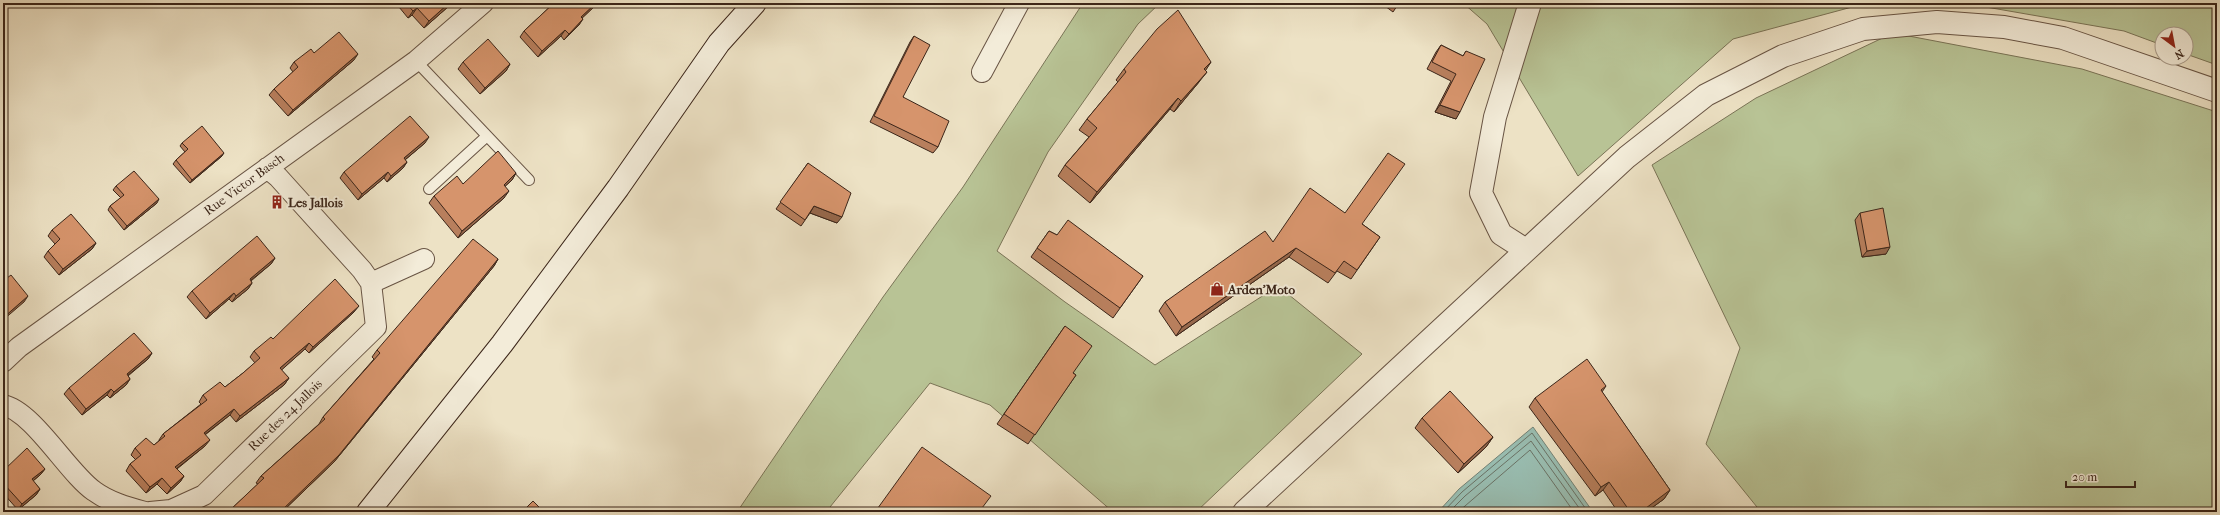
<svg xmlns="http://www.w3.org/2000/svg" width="2220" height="515" font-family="'IM FELL French Canon',serif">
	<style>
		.green { fill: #b8c395; stroke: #7a7457 }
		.water { fill: #99beb2; stroke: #738175 }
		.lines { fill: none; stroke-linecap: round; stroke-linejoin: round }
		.shore { stroke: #6a7266; stroke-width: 1 }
		.service-casing { stroke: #685444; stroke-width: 12 }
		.minor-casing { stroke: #685444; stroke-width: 22 }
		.tertiary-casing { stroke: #685444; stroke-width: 24 }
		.secondary-casing { stroke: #3b2519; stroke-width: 24 }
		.service { stroke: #f3ecd9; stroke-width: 10 }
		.minor { stroke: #f3ecd9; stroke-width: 20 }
		.tertiary { stroke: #f3ecd9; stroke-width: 22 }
		.secondary { stroke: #f3ecd9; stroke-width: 22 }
		.wall { fill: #b87f5d; stroke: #3b2519 }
		.shaded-wall { fill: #96684c; stroke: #3b2519 }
		.building { fill: #d6946c; stroke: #3b2519 }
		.labels { text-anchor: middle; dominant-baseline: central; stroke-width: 4; stroke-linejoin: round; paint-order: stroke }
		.street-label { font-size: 13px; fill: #3b2519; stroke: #f3ecd9 }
		.poi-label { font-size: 13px; font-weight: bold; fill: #3b2519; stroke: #f3ecd9; text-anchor: start }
	</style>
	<rect width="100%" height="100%" fill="#ede2c5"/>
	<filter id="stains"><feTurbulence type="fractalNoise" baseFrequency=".005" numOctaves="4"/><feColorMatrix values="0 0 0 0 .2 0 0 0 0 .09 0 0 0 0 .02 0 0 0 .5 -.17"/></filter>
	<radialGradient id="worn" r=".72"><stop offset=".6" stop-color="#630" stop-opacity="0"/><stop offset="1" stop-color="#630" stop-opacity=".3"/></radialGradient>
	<path class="green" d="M1083,3H1160L1138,24L1048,152L997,251L1065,302L1155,365L1278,286L1362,354L1196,512H1113L990,405L930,383L826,512H737L883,297L963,187Z
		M1463,3H1867L1733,39L1578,176L1487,24Z
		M1963,3H2217V65L2186,54V34H2162V45L2124,31Z
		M1893,33L2082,69L2217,112V512H1761L1706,444L1740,348L1652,165L1756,98Z"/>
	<path class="water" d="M1533,427L1593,512H1438L1459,489Z"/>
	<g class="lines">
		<path class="shore" d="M1443,512L1462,492L1532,433L1588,512
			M1449,512L1465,496L1531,441L1582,512
			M1458,512L1530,450L1574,512"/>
		<g class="service-casing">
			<path id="service" d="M416,61L529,180
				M429,189L487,136"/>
		</g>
		<g class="minor-casing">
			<path id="minor" d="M982,72L1019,3
				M371,283L424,259
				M3,362L19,347L416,61L483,3
				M3,405C33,411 68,473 94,491C109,502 127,507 145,512
				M150,512L171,510L204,495L376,327L371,283L362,270L278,177L267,168"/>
		</g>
		<g class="tertiary-casing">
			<path id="tertiary" d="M1526,250L1501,234L1481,193L1495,117L1530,3
				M1244,512L1627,157L1706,95L1783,56L1863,29L1937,22L2004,27L2063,38L2217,91"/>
		</g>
		<g class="secondary-casing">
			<path id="secondary" d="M368,512L502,344L618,188L719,43L755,3"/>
		</g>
		<use href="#service" class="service"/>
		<use href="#minor" class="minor"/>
		<use href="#tertiary" class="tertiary"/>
		<use href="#secondary" class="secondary"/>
	</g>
	<path class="wall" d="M402,3H451L449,6L424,28L412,15L408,18L399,7Z
		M554,3H598L582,18L579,25L564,40L561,36L538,57L520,37L524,31Z
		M1381,3H1399L1393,12Z
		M914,36L903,97L938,147L933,153L870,122L910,42Z
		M1441,45L1463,56L1466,51L1456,119L1435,112L1451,81L1427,69L1436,52Z
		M314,53L354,60L288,116L269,95L274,89L293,72L290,68L294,62Z
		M463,62L510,64L506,71L480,94L458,69Z
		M1211,62L1205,70L1199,82L1174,112L1170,109L1090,203L1058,176L1065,165L1089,137L1079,130L1087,119L1118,82L1116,80L1124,69Z
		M182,143L222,156L190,183L173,164L176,160L185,152L180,146Z
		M425,143L405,160L407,162L403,168L387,182L384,178L358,200L340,178L344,172Z
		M808,163L837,223L810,213L801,226L776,209Z
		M516,173L512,180L505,186L504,198L458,238L429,203L434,196L463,184Z
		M116,186L157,203L124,230L108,210L110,206L121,198L113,190Z
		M1860,213L1886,254L1862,257L1855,220Z
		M1362,224L1380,237L1351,279L1337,271L1328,283L1289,257L1176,336L1159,311L1165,302L1273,242Z
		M52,230L96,243L92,249L59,275L44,257L48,251L55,244L48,236Z
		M1049,231L1057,235L1143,276L1113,318L1031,257Z
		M275,258L271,264L251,281L252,283L248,289L232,302L229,299L206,319L187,297L192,291Z
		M498,259L494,266L334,462L282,512H228L258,484L256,483L261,476L319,424L323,417L374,359L372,357L377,350Z
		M354,312L309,353L305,349L281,370L289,378L284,385L236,422L230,415L205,435V446L177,469L184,476L180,482L167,494L157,484L146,493L126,471L130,464L136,460L131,455L135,448L154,445L159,441V440L163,434L201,404L199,402L203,395L225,387L243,373L255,363L250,357L254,351L273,339Z
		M1065,326L1073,373L1076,375L1028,444L997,424Z
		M152,353L148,359L128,376L130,379L126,385L110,398L107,395L82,415L64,394L69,388Z
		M1606,386L1602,392L1670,490L1664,499L1646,512H1618L1603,490L1595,496L1529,407L1535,398Z
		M1422,418L1493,437L1486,447L1458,473L1415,428Z
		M45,469L40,475L33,481L40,489L36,495L18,510L3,493V471Z"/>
	<path class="shaded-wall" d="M449,3H451L449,6L424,28L429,21Z
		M596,3H598L577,23L581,17Z
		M417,8L412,15L408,18L413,11Z
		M583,19L579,25L564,40L569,34Z
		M565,30L561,36L538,57L542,51Z
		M358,54L354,60L288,116L293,110Z
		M1211,62L1204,73V69Z
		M510,64L506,71L480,94L485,88Z
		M1207,72L1199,82L1174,112L1181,101Z
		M1178,98L1170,109L1090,203L1097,192Z
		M1440,105L1460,112L1456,119L1435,112Z
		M429,137L425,143L400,164L404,158Z
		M224,153L222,156L190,183L192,180Z
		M407,162L403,168L387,182L391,176Z
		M388,172L384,178L358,200L362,194Z
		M516,173L512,180L499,192L504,185Z
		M509,191L504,198L458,238L462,231Z
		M159,199L157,203L124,230L127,226Z
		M814,206L842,217L837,223L810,213Z
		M96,243L92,249L59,275L63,269Z
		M1890,247L1886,254L1862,257L1867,251Z
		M1296,248L1289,257L1176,336L1182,327Z
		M275,258L271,264L245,285L250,279Z
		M498,259L494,266L334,462L282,512H280Z
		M252,283L248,289L232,302L236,296Z
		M234,293L229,299L206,319L210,313Z
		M28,296L24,302L3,320V318Z
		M359,306L354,312L309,353L313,347Z
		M309,343L305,349L276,375L280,368Z
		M152,353L148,359L122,380L127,374Z
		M289,378L284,385L236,422L240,416Z
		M130,379L126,385L110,398L114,392Z
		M111,389L107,395L82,415L86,409Z
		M234,409L230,415L199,439L204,433Z
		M1493,437L1486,447L1458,473L1464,464Z
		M210,440L205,446L171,473L175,467Z
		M45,469L40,475L28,485L32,479Z
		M184,476L180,482L167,494L171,488Z
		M162,478L157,484L146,493L150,487Z
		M1609,482L1603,490L1595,496L1601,487Z
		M40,489L36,495L18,510L22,504Z
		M1670,490L1664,499L1646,512H1627L1629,510Z"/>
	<path class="building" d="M406,3H449L429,21L417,8L413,11Z
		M554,3H596L581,17L583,19L569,34L565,30L542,51L524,31Z
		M1178,10L1211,62L1204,69L1207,72L1181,101L1178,98L1097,192L1065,165L1097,128L1087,119L1126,72L1124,69L1157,29Z
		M339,32L358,54L293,110L274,89L298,67L294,62L311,49L314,53Z
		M914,36L930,45L903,97L949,121L938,147L874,116Z
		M488,39L510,64L485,88L463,62Z
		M1441,45L1463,56L1466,51L1485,59L1460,112L1440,105L1456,74L1432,62Z
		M410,116L429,137L404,158L407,162L391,176L388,172L362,194L344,172Z
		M202,126L224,153L192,180L176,160L188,149L182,143Z
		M498,151L516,173L504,185L509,191L462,231L434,196L457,176L463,184Z
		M1388,153L1405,164L1362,224L1380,237L1357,270L1344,261L1335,273L1296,248L1182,327L1165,302L1265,231L1273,242L1310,188L1345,213Z
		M808,163L851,193L842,217L814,206L805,220L780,202Z
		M134,171L159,199L127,226L110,206L124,195L116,186Z
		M1883,208L1890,247L1867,251L1860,213Z
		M71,214L96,243L63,269L48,251L60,239L52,230Z
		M1068,220L1143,276L1120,308L1037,248L1049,231L1057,235Z
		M257,236L275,258L250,279L252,283L236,296L234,293L210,313L192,291Z
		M473,239L498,259L339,455L280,512H228L264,478L261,476L325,419L323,417L380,353L377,350Z
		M11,275L28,296L3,318V281Z
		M335,279L359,306L313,347L309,343L280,368L289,378L240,416L234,409L204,433L210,440L175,467L184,476L171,488L162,478L150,487L130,464L141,455L135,448L146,438L154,445L165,436L163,434L207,400L203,395L220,382L225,387L243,373L260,358L254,351L271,337L273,339Z
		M1065,326L1092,346L1073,373L1076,375L1035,435L1004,414Z
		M134,333L152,353L127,374L130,379L114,392L111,389L86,409L69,388Z
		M1587,359L1606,386L1601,390L1670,490L1642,511L1629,510L1609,482L1601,487L1535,398Z
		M1450,391L1493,437L1464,464L1422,418Z
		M922,447L991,496L979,512H875Z
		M27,448L45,469L32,479L40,489L22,504L3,483V471Z
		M533,501L544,512H522Z"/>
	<defs>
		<g id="building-bare" transform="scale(1.08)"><path d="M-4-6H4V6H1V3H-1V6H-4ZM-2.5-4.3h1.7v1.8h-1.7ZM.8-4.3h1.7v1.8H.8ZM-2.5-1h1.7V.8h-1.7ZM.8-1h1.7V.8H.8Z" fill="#8f2418" stroke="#f3ecd9" stroke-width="2.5" paint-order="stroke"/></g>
		<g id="shop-bare" transform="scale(1.08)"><path d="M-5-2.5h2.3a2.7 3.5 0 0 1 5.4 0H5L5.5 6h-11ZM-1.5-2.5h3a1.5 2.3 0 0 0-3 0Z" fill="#8f2418" stroke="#f3ecd9" stroke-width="2.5" paint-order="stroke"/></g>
	</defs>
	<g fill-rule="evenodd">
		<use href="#building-bare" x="277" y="202"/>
		<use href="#shop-bare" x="1217" y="289"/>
	</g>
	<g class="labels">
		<g class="street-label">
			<text transform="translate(244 184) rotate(-36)">Rue Victor Basch</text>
			<text transform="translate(285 415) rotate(-44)">Rue des 24 Jallois</text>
		</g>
		<g class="poi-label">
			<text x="288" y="202">Les Jallois</text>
			<text x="1228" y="289">Arden'Moto</text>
		</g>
	</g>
	<rect width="2220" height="515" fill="none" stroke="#ede2c5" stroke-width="16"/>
	<rect x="4" y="4" width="2212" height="507" fill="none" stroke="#3b2519" stroke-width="2"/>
	<rect x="8" y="8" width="2204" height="499" fill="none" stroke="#3b2519"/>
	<g transform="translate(2174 46) rotate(148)"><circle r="19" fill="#f3ecd9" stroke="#a99c8c"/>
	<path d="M0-3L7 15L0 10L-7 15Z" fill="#8f2418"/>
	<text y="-6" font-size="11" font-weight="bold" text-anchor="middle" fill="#3b2519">N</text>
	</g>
	<path d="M2066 481v6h69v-6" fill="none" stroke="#3b2519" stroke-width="2"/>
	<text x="2072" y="481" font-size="12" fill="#3b2519" stroke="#f3ecd9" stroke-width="3" paint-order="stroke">20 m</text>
	<rect width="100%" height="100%" filter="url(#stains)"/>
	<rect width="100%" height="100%" fill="url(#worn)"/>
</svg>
